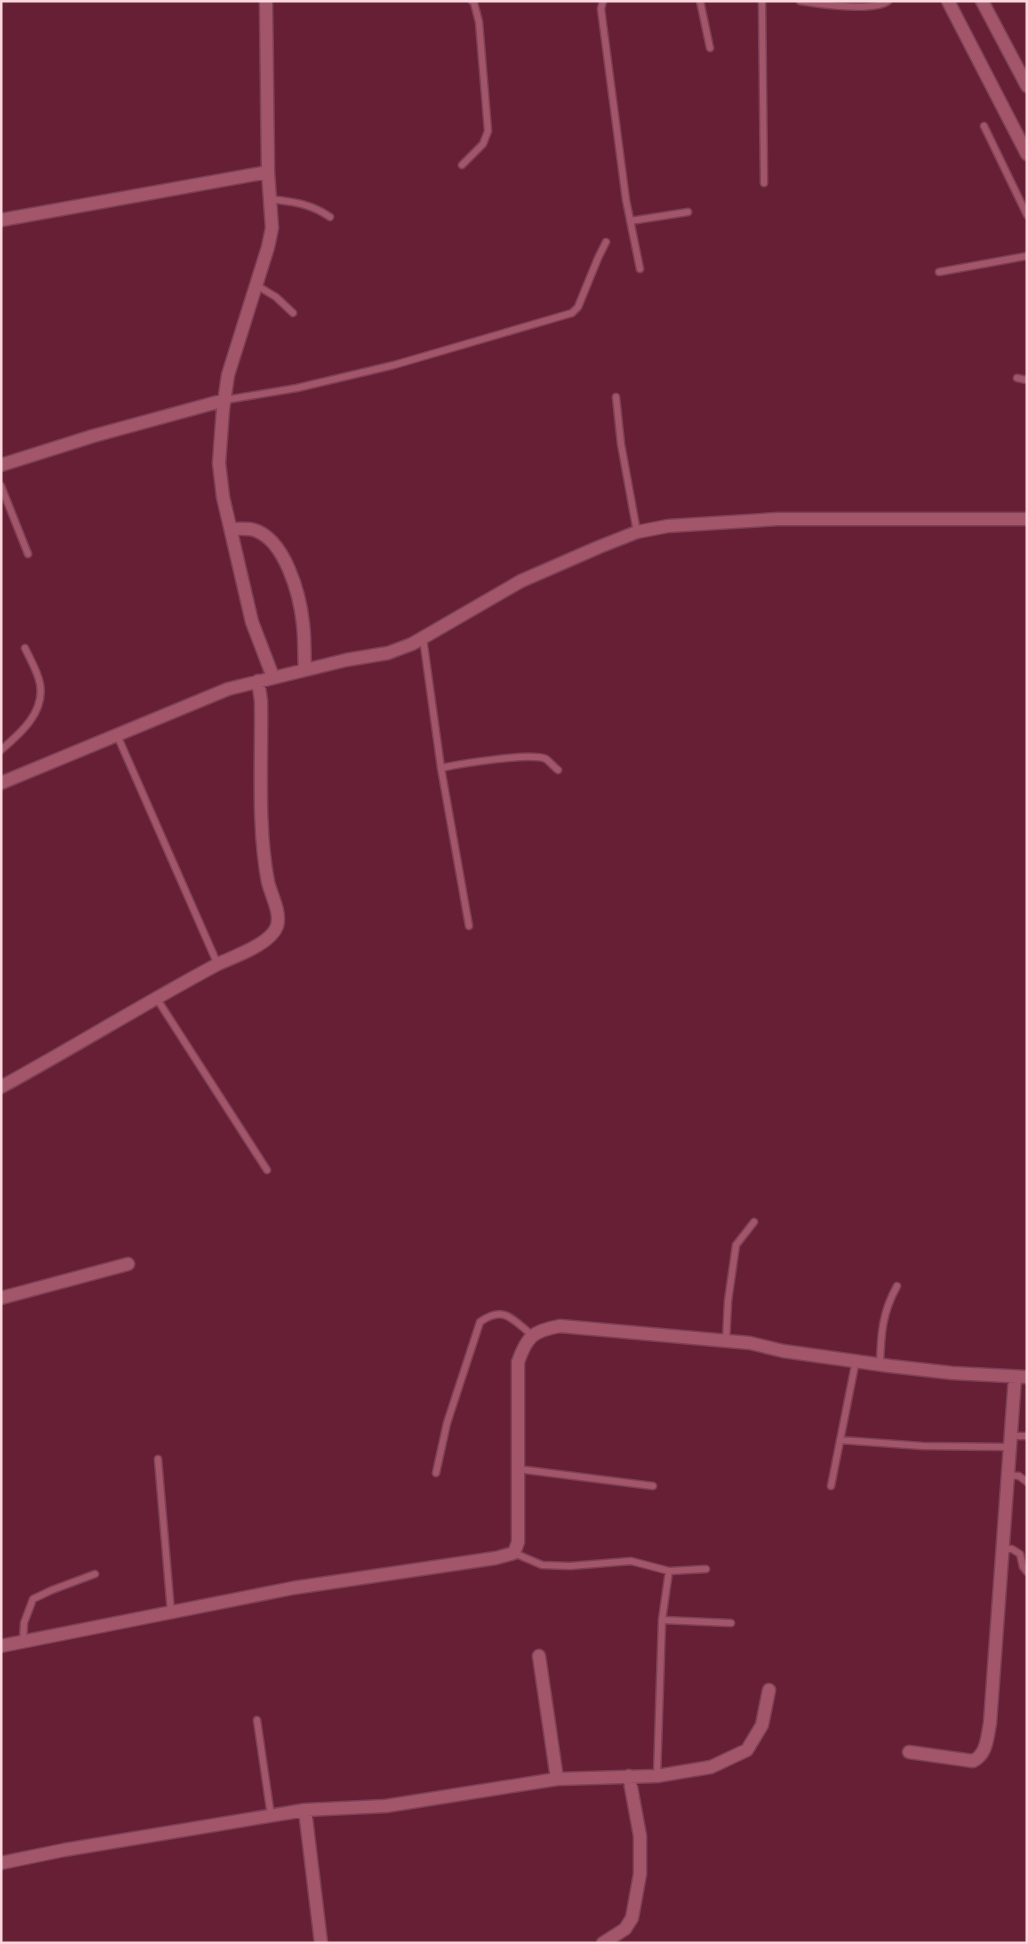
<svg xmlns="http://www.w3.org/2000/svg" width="1028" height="1944" font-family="Arial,sans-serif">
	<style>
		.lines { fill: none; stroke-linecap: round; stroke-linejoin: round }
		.lane-casing { stroke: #7d4056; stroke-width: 9 }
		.street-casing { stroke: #7d4056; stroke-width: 15 }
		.lane { stroke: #a35669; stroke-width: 6 }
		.street { stroke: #a35669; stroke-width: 12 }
	</style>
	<rect width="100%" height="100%" fill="#661f35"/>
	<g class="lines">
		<g class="lane-casing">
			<path id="lane" d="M603,1L601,9L626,200L640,269
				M700,1L710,48
				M762,1L764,183
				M800,1C819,4 873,12 888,1
				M984,126L1027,215
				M462,165L483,144L488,131L479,22L474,3L472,1
				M270,199C293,202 310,203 330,217
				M630,221L688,212
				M939,272L1027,256
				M256,285L276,297L293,313
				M1017,378L1027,380
				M616,397L621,444L637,532
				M225,400L297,388L394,365L572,313L578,307L598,258L606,242
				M1,486L28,554
				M423,638L441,768L469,926
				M117,735L218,965
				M1,750C21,733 45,712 40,684C38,672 30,659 25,648
				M441,768C459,764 532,752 546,759C550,762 554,767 558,770
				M157,999L267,1170
				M726,1341L728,1301L736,1245L754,1222
				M880,1364C881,1334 882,1313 897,1286
				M1012,1436H1027
				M840,1440L923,1446L1009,1447
				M158,1459L171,1612
				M518,1469L653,1486
				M436,1473L447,1423L480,1322C504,1305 512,1319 532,1335
				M1009,1475L1019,1476L1027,1482
				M831,1486L856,1360
				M1002,1549H1012L1020,1554L1023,1567L1027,1572
				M514,1553L542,1565L570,1566L631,1561L669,1571
				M662,1620L731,1623
				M23,1642L24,1623L33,1599L52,1590L95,1574
				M257,1720L271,1816
				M657,1776L662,1620L669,1571L706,1569"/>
		</g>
		<g class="street-casing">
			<path id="street" d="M266,1L268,172L272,228L268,247L228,375L223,409L219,463L223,497L252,622L273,677
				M948,1L1027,154
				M982,1L1027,86
				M1,220L268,172
				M1,465L93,436L225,400
				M231,529C238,529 247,528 254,530C285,539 300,595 303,624C305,639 304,655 305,670
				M1,783L228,689L346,660L388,653L412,644L521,581L599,547L637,532L668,526L778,519H1027
				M1,1087C74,1047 145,1003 218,964C235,956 271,944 277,926C281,912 271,895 268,882C257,825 262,759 261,701L258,681
				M1,1298L128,1264
				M1,1646L293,1588L496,1558L514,1553L518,1542V1362C527,1336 533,1331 560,1326L750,1343L783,1351L890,1366L952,1373L1027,1377
				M539,1656L557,1779
				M909,1752L973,1761C987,1754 987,1738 990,1723L1015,1377
				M305,1810L321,1943
				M1,1863L64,1850L305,1810L386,1806L557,1779L657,1776L711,1767L747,1750L762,1725L769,1690
				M603,1943L625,1929L632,1918L640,1874V1836L629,1776"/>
		</g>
		<use href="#lane" class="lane"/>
		<use href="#street" class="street"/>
	</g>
	<rect width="1028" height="1944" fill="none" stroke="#fcd7de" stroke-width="5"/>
</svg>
